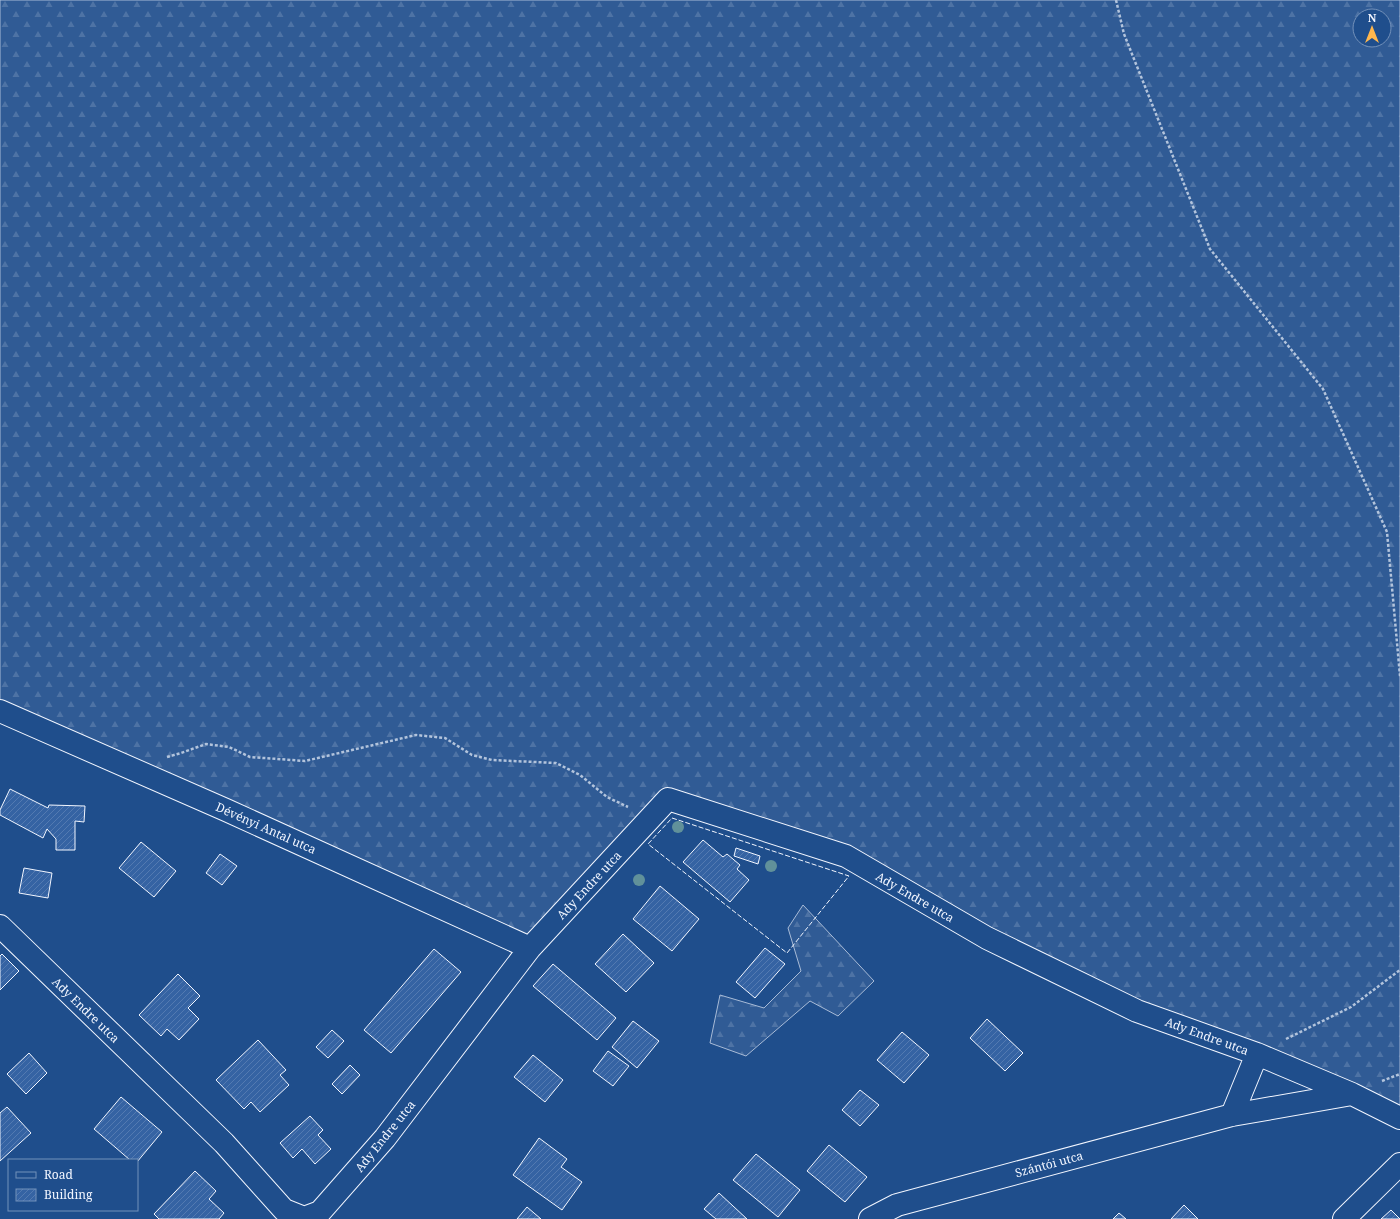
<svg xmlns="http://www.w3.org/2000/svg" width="1400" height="1219" font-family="'Noto Serif',serif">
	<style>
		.forest { fill: url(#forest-firs); stroke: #a8bbd7; fill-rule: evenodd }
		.building { fill: url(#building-hatch); stroke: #f2f6ff }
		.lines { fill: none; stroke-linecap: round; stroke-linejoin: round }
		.minor-casing { stroke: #f2f6ff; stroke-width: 24 }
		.path { stroke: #b3c4dc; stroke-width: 2.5; stroke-dasharray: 3 2; stroke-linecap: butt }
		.minor { stroke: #1f4e8c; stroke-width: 22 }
		.fence { stroke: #f2f6ff; stroke-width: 1; stroke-dasharray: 5 2; stroke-linecap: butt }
		.tree { fill: #61919a }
		.labels { text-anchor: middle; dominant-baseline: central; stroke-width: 3; stroke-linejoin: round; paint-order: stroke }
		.street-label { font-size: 12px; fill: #f2f6ff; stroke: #1f4e8c }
	</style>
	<defs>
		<pattern id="forest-firs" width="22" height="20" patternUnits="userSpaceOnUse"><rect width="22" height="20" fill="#305b95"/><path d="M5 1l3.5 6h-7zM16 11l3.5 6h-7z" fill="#4e73a5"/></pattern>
		<pattern id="building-hatch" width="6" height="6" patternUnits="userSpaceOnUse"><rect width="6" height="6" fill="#3563a3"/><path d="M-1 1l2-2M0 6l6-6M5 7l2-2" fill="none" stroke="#537ab1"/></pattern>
	</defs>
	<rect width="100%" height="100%" fill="#1f4e8c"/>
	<path class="forest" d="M0,0H1400V1118L1137,1011L846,856L669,799L530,948L0,711ZM1360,16H1384V40H1360Z
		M803,905L874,981L838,1016L810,1001L746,1056L710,1043L720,995L764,1008L801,971L788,928Z"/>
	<path class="building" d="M10,789L48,808L49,805L85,806L84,822L75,821V850H56V839L47,829L43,838L0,815V810Z
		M703,840L723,857L727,854L740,865L737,869L749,880L730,902L683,862Z
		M141,842L176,871L154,897L119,868Z
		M736,848L760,856L758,864L734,856Z
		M220,854L237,866L222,885L206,873Z
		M24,868L52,873L48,898L19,893Z
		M660,886L699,919L672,951L633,919Z
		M623,934L654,963L626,992L595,964Z
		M765,948L785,964L755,998L736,982Z
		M434,949L461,972L391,1053L364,1030Z
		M2,954L19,971L0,990V956Z
		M553,964L616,1018L597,1040L533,986Z
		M178,974L200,996L188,1008L199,1019L179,1040L167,1029L161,1036L139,1015Z
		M987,1019L1023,1053L1005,1071L970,1038Z
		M633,1021L659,1041L637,1068L612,1047Z
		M332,1030L344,1041L328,1058L316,1047Z
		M902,1032L929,1055L904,1083L877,1060Z
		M258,1040L286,1070L280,1075L289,1085L260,1112L251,1102L244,1109L216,1080Z
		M608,1051L629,1066L613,1086L593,1071Z
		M29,1053L47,1073L26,1094L7,1074Z
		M533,1055L563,1080L545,1102L514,1077Z
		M350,1065L360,1075L342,1094L332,1084Z
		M860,1090L879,1105L860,1126L842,1110Z
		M121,1097L162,1132L137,1162V1160H130L94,1129Z
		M7,1107L31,1133L0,1161V1113Z
		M310,1116L323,1130L318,1135L331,1149L315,1164L302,1149L293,1158L280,1143Z
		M539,1138L567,1159L561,1167L582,1182L562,1210L513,1175Z
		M829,1145L867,1177L845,1202L807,1171Z
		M756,1154L800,1190L778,1217L733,1180Z
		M195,1171L216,1191L209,1199L224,1213L219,1219H159L154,1214Z
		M719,1193L747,1219H716L704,1209Z
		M1184,1205L1198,1219H1171Z
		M527,1207L541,1219H517Z
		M1391,1210L1400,1219H1381Z
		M1119,1213L1126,1219H1113Z"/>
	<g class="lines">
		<g class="minor-casing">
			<path id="minor" d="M0,711L226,810L530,948
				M0,926L224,1143L284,1210L304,1218L320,1212L385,1138L530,948L668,799L846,856L987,938L1137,1011L1257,1054L1352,1094L1400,1118
				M1232,1115L1257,1054
				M870,1219L897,1205L1232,1115L1352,1094
				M1344,1219L1400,1164"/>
		</g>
		<path class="path" d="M1116,0L1124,34L1210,249L1323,389L1387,532L1400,676
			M167,757L181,753L206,744L229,747L250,757L305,761L416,735L445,738L472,755L492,760L556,763L580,775L607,797L628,807
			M1286,1039L1351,1007L1400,970
			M1382,1081L1400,1074"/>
		<use href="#minor" class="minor"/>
		<path class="fence" d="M672,818L849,876L787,953L648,844Z"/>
	</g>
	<g class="tree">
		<circle cx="678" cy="827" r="6"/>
		<circle cx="771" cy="866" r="6"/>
		<circle cx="639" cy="880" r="6"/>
	</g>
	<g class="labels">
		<g class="street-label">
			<text transform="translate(266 828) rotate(24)">Dévényi Antal utca</text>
			<text transform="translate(589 885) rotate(-47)">Ady Endre utca</text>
			<text transform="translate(915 897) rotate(30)">Ady Endre utca</text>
			<text transform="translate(86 1010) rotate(44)">Ady Endre utca</text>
			<text transform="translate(1207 1036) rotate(20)">Ady Endre utca</text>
			<text transform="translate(385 1136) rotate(-51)">Ady Endre utca</text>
			<text transform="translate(1049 1164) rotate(-15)">Szántói utca</text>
		</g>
	</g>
	<rect x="8" y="1159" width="130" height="52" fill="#1f4e8c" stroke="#7391ba"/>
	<rect x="16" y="1172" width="20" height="6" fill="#1f4e8c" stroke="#7391ba"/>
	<text x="44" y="1179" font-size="12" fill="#f2f6ff">Road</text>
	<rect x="16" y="1189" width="20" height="12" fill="url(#building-hatch)" stroke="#7391ba"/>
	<text x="44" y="1199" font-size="12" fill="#f2f6ff">Building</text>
	<g transform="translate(1372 28)"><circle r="19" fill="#1f4e8c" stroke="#7391ba"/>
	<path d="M0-3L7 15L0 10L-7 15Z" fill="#ffb74d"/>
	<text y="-6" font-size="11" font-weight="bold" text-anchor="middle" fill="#f2f6ff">N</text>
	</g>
</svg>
